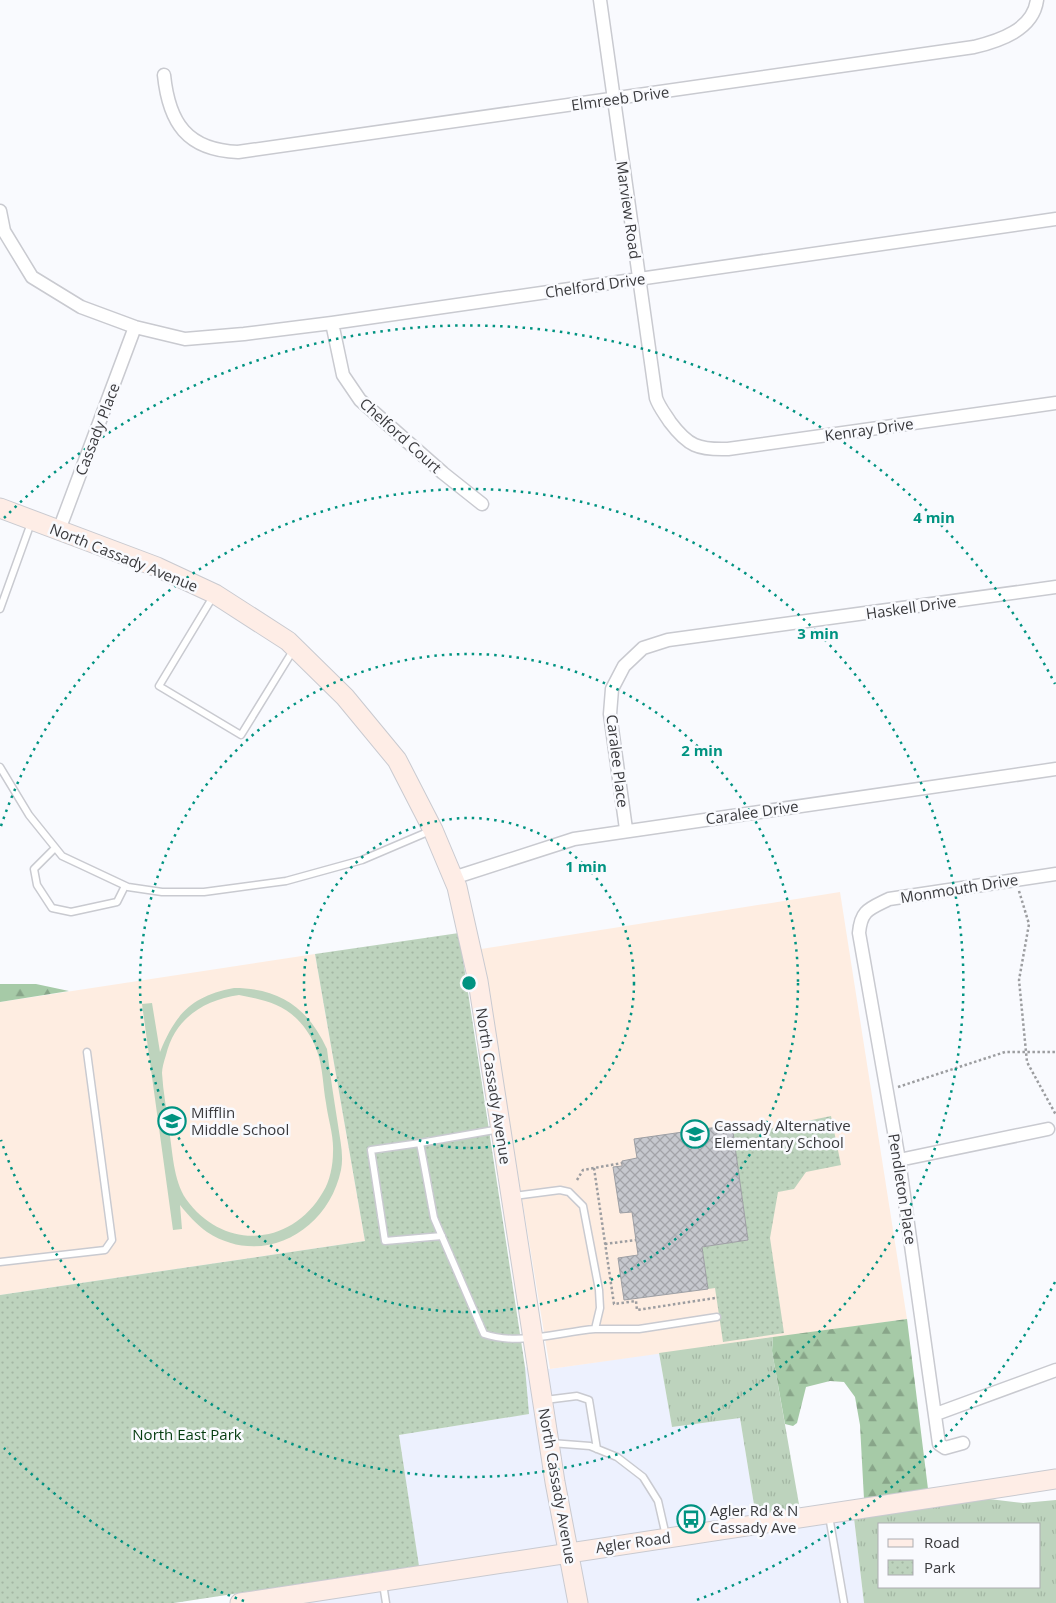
<svg xmlns="http://www.w3.org/2000/svg" width="1056" height="1603" font-family="'Open Sans',sans-serif">
	<style>
		.built { fill: #edf1fe }
		.education { fill: #feede1 }
		.grass { fill: url(#grass-tufts); fill-rule: evenodd }
		.forest { fill: url(#forest-firs) }
		.park { fill: url(#park-dots) }
		.pitch { fill: #bdd3bd; fill-rule: evenodd }
		.building { fill: url(#building-cross-hatch); stroke: #9d9fa4 }
		.lines { fill: none; stroke-linecap: round; stroke-linejoin: round }
		.service-casing { stroke: #c9cad0; stroke-width: 9 }
		.minor-casing { stroke: #c9cad0; stroke-width: 15 }
		.secondary-casing { stroke: #c9cad0; stroke-width: 21 }
		.path { stroke: #9c9da0; stroke-width: 2.5; stroke-dasharray: 2.5 2.5; stroke-linecap: butt }
		.service { stroke: #fff; stroke-width: 6 }
		.minor { stroke: #fff; stroke-width: 12 }
		.secondary { stroke: #feede6; stroke-width: 19 }
		.ring { fill: none; stroke: #009381; stroke-width: 2.5; stroke-dasharray: 2.5 5 }
		.labels { text-anchor: middle; dominant-baseline: central; stroke-width: 5; stroke-linejoin: round; paint-order: stroke }
		.street-label { font-size: 15px; fill: #3a3a3d; stroke: #f9fafe }
		.poi-label { font-size: 15px; fill: #3a3a3d; stroke: #f9fafe; text-anchor: start }
		.park-label { font-size: 15px; fill: #033b0e; stroke: #f9fafe }
		.centre { fill: #009381; stroke: #f9fafe; stroke-width: 2.5 }
		.ring-label { font-size: 15px; text-anchor: middle; font-weight: bold; fill: #009381; stroke: #f9fafe; stroke-width: 5; stroke-linejoin: round; paint-order: stroke }
	</style>
	<defs>
		<pattern id="grass-tufts" width="24" height="20" patternUnits="userSpaceOnUse" patternTransform="scale(1.25)"><rect width="24" height="20" fill="#bdd3bd"/><path d="M3 7l-1-3M5 7V3M7 7l1-3M15 17l-1-3M17 17v-4M19 17l1-3" fill="none" stroke="#a3b6a3"/></pattern>
		<pattern id="forest-firs" width="22" height="20" patternUnits="userSpaceOnUse" patternTransform="scale(1.25)"><rect width="22" height="20" fill="#a6caa7"/><path d="M5 1l3.5 6h-7zM16 11l3.5 6h-7z" fill="#88a589"/></pattern>
		<pattern id="park-dots" width="8" height="8" patternUnits="userSpaceOnUse" patternTransform="scale(1.25)"><rect width="8" height="8" fill="#bdd3bd"/><path d="M2 2h.1M6 6h.1" fill="none" stroke="#a3b6a3" stroke-width="1.8" stroke-linecap="round"/></pattern>
		<pattern id="building-cross-hatch" width="8" height="8" patternUnits="userSpaceOnUse" patternTransform="scale(1.25)"><rect width="8" height="8" fill="#c6c8ce"/><path d="M0 0l8 8M0 8l8-8" fill="none" stroke="#a2a3a8"/></pattern>
	</defs>
	<rect width="100%" height="100%" fill="#f9fafe"/>
	<path class="built" d="M659,1353L672,1427L740,1418L756,1517L854,1518L864,1603H276L421,1581L399,1435L528,1414L525,1367L550,1369Z"/>
	<path class="education" d="M840,892L907,1319L550,1369L481,949Z
		M315,954L365,1241L0,1295V1002Z"/>
	<path class="grass" d="M773,1337L772,1351L800,1510L756,1517L740,1418L672,1427L659,1353Z
		M989,1499L1023,1503L1056,1500V1603H864L854,1518ZM880,1524H1040V1587H880Z"/>
	<path class="forest" d="M0,984H36L69,991L0,1002Z
		M907,1319L928,1489L864,1499L860,1425L855,1397L844,1382L830,1381L806,1387L797,1423L793,1426L785,1424L772,1351L773,1337Z"/>
	<path class="park" d="M459,933L525,1367L529,1414L399,1435L419,1566L174,1603H0V1295L365,1241L315,954Z
		M831,1116L841,1165L806,1172L794,1189L778,1192L770,1238L784,1333L723,1342L715,1288L708,1289L702,1247L748,1240L732,1125L769,1129Z"/>
	<path class="pitch" d="M234,988C280,988 308,1008 327,1049C330,1074 334,1100 338,1125C340,1140 344,1155 341,1170C328,1232 262,1268 207,1232C196,1224 188,1215 180,1205L182,1229L173,1230L142,1004L152,1003L160,1052C176,1013 192,996 234,988ZM239,995C260,999 281,1003 297,1019C306,1028 313,1039 317,1051C323,1067 323,1087 326,1103C328,1119 334,1136 333,1152C333,1165 330,1181 323,1192C292,1246 224,1252 186,1199C173,1179 173,1153 169,1130C167,1111 163,1092 162,1073C162,1068 164,1061 166,1055C175,1018 204,1000 239,995Z"/>
	<path class="building" d="M732,1125L748,1240L702,1247L708,1289L624,1300L618,1258L638,1255L632,1212L620,1213L613,1167L622,1166V1161L637,1158L634,1139Z"/>
	<g class="lines">
		<g class="service-casing">
			<path id="service" d="M214,595L159,686L241,735L294,649
				M0,609L31,523
				M0,767L29,815L62,856L128,887L162,892H204L286,881L362,860L430,831
				M55,848L34,869L37,885L52,908L71,912L117,902L125,886
				M500,1129L420,1143L434,1218L484,1334C519,1346 559,1332 595,1329L600,1308L599,1290L583,1206L569,1192L560,1190L514,1196
				M420,1143L371,1150L385,1241L442,1236
				M0,1262L105,1250L112,1240L87,1052
				M595,1329H639L717,1317
				M545,1400L577,1396L589,1400L597,1449
				M551,1443L590,1446L617,1457L643,1477L658,1501L666,1536
				M829,1516L844,1603
				M383,1584L386,1603"/>
		</g>
		<g class="minor-casing">
			<path id="minor" d="M600,0L656,398C659,407 665,414 670,422C688,446 698,450 728,449L1056,403
				M164,75C169,123 187,150 238,152L974,47C999,41 1033,30 1037,0
				M0,211L4,231L32,277L81,307L135,327L185,339L244,334L332,323L1056,219
				M332,323L343,375L360,400L443,473L482,504
				M59,530L135,327
				M626,829L610,714L612,689L624,666L643,648L668,640L1056,587
				M453,878L574,839L1056,769
				M899,1160L1048,1129
				M936,1414L1056,1370
				M963,1443L945,1448L939,1444L899,1160L859,933C861,910 869,909 889,899L1056,874"/>
		</g>
		<g class="secondary-casing">
			<path id="secondary" d="M0,508L157,567L215,594L288,641L345,697L397,760L433,830L457,887L478,981L555,1482L578,1603
				M240,1603L1056,1479"/>
		</g>
		<path class="path" d="M1019,891L1029,924L1019,980L1027,1062L1056,1115
			M898,1087L1005,1052H1056
			M594,1168L614,1304L636,1301L637,1310L715,1298
			M577,1180L583,1170L622,1163
			M605,1244L636,1240"/>
		<use href="#service" class="service"/>
		<use href="#minor" class="minor"/>
		<use href="#secondary" class="secondary"/>
	</g>
	<g class="ring">
		<circle cx="469" cy="983" r="165"/>
		<circle cx="469" cy="983" r="329"/>
		<path d="M1 826A494 494 0 1 1 1 1140"/>
		<path d="M1055 1282A658 658 0 0 1 694 1601M244 1601A658 658 0 0 1 4 1448M4 518A658 658 0 0 1 1055 684"/>
	</g>
	<defs>
		<g id="school-ring" transform="scale(1.4375)"><circle r="9.5" fill="#f9fafe" stroke="#009381" stroke-width="1.5"/><path d="M0-5L7-2L0 1L-7-2ZM-4 1L0 2.5L4 1V4Q0 6-4 4Z" fill="#009381"/></g>
		<g id="bus-ring" transform="scale(1.4375)"><circle r="9.5" fill="#f9fafe" stroke="#009381" stroke-width="1.5"/><path d="M-5-6H5V4H4V6H2V4H-2V6H-4V4H-5ZM-3.5-4V0h7V-4ZM-3.5 1.2v1.5H-2V1.2ZM2 1.2v1.5H3.5V1.2Z" fill="#009381"/></g>
	</defs>
	<g fill-rule="evenodd">
		<use href="#school-ring" x="172" y="1121"/>
		<use href="#school-ring" x="695" y="1134"/>
		<use href="#bus-ring" x="691" y="1519"/>
	</g>
	<g class="labels">
		<g class="street-label">
			<text transform="translate(620 98) rotate(-8)">Elmreeb Drive</text>
			<text transform="translate(629 210) rotate(82)">Marview Road</text>
			<text transform="translate(595 285) rotate(-8)">Chelford Drive</text>
			<text transform="translate(97 429) rotate(-69)">Cassady Place</text>
			<text transform="translate(869 429) rotate(-8)">Kenray Drive</text>
			<text transform="translate(401 435) rotate(42)">Chelford Court</text>
			<text transform="translate(124 557) rotate(22)">North Cassady Avenue</text>
			<text transform="translate(911 607) rotate(-8)">Haskell Drive</text>
			<text transform="translate(618 761) rotate(83)">Caralee Place</text>
			<text transform="translate(752 812) rotate(-8)">Caralee Drive</text>
			<text transform="translate(959 888) rotate(-9)">Monmouth Drive</text>
			<text transform="translate(494 1086) rotate(81)">North Cassady Avenue</text>
			<text transform="translate(903 1189) rotate(81)">Pendleton Place</text>
			<text transform="translate(558 1486) rotate(80)">North Cassady Avenue</text>
			<text transform="translate(633 1542) rotate(-8)">Agler Road</text>
		</g>
		<g class="poi-label">
			<text x="191" y="1112">Mifflin<tspan x="191" dy="17">Middle School</tspan></text>
			<text x="714" y="1125">Cassady Alternative<tspan x="714" dy="17">Elementary School</tspan></text>
			<text x="710" y="1510">Agler Rd &amp; N<tspan x="710" dy="17">Cassady Ave</tspan></text>
		</g>
		<g class="park-label">
			<text x="187" y="1434">North East Park</text>
		</g>
	</g>
	<circle cx="469" cy="983" r="8" class="centre"/>
	<g class="ring-label">
		<text x="934" y="523">4 min</text>
		<text x="818" y="639">3 min</text>
		<text x="702" y="756">2 min</text>
		<text x="586" y="872">1 min</text>
	</g>
	<rect x="878" y="1523" width="162" height="65" fill="#f9fafe" stroke="#adadb1"/>
	<rect x="888" y="1539" width="25" height="8" fill="#feede6" stroke="#adadb1"/>
	<text x="924" y="1548" font-size="15" fill="#3a3a3d">Road</text>
	<rect x="888" y="1560" width="25" height="15" fill="url(#park-dots)" stroke="#adadb1"/>
	<text x="924" y="1573" font-size="15" fill="#3a3a3d">Park</text>
</svg>
